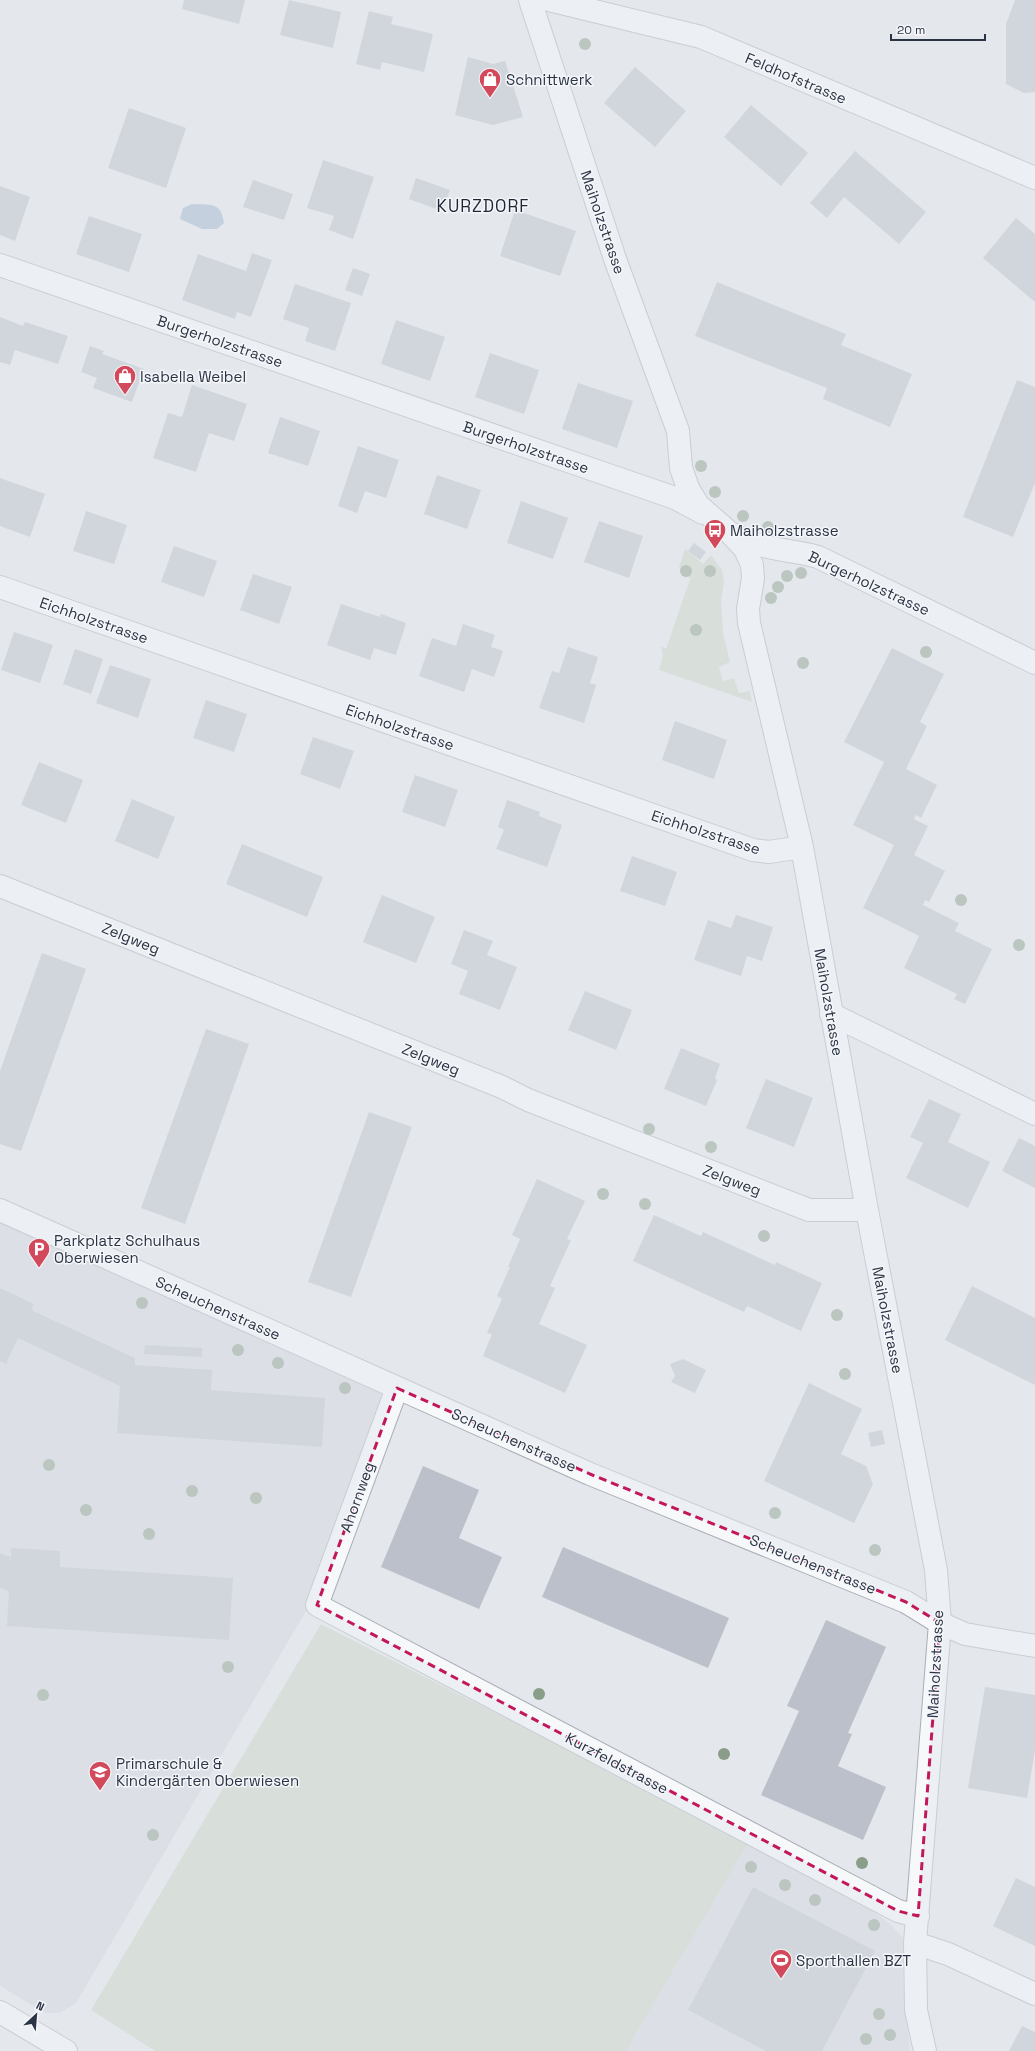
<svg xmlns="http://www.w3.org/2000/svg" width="1035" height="2051" font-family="'Space Grotesk',sans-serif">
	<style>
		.built { fill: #d2d6de }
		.green { fill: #c9d6c5 }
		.water { fill: #9fb4cc }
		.building { fill: #bbc0ca }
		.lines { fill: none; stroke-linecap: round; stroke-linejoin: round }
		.minor-casing { stroke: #a9aeb7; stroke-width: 24 }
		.minor { stroke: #f7f8fa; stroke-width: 22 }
		.tree { fill: #899d89 }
		.marked { fill: none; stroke: #c2185b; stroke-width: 3; stroke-dasharray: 8 5; stroke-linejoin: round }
		.labels { text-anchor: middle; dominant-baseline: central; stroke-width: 3; stroke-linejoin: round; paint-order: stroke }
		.street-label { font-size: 15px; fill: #2b3445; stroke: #f4f6f9 }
		.poi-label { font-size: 15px; fill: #2b3445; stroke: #f4f6f9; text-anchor: start }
		.quarter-label { font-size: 17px; letter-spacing: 1px; fill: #1d2536; stroke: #f4f6f9 }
	</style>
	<rect width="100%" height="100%" fill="#e4e7ec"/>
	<path class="built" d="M0,1220L387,1394L313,1599L76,2003L59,2013H45L0,1986Z
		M749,1842L862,1903L889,1923L903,1938V1981L910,2051H626Z"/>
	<path class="green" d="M685,549L703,564L711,555L722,570L724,582L721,601L723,633L730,662L719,667L723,681L734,678L739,693L750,691L752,702L659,670L663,655L661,646L666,649L690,579L679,567Z
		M321,1624L749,1842L626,2051H155L91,2010Z"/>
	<path class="water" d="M192,204C210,205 221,201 224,223L217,229H202L180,219L183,208Z"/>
	<path class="building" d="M184,0H245L239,24L182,9Z
		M289,0L341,12L333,48L280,35Z
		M1015,0H1035V92L1024,93L1006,84V24Z
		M369,11L393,17L391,24L433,34L424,72L382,62L380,70L356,64Z
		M468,57L493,64L505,61L523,117L493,125L455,115Z
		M635,67L686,111L655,147L604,103Z
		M751,105L808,153L781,186L724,137Z
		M129,108L186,128L166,188L108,168Z
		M855,151L926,212L899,244L844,197L827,218L810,203Z
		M323,160L374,177L353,239L329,230L334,216L307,208Z
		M416,178L450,190L442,211L409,199Z
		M253,180L293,194L284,220L243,207Z
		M0,186L30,197L15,241L0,235Z
		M515,210L576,231L560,276L500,256Z
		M89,216L142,234L129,272L76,254Z
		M1016,218L1035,234V302L983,258Z
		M252,253L272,260L251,317L237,312L235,319L182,300L198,254L246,271Z
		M353,268L370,274L362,296L345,290Z
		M717,282L846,334L841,345L912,374L890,427L823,399L827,388L695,336Z
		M295,284L351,303L335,351L305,341L309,328L283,319Z
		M0,317L23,326L25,322L68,336L58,364L15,350L10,365L0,362Z
		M396,320L445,337L430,381L381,364Z
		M90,346L104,351L102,354L144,369L132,402L93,388L97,378L81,372Z
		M490,353L539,370L524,414L475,397Z
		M1017,380L1035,387V483L1013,537L963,517Z
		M578,383L633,401L617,448L562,429Z
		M192,385L247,404L234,441L209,433L196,472L153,458L168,413L182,417Z
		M280,417L320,431L308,466L268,453Z
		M358,446L399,460L386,498L365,491L357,513L338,506Z
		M437,475L481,490L467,529L424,514Z
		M0,478L45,494L30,537L0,526Z
		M521,501L568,518L553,559L507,543Z
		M86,511L127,525L114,564L73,551Z
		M599,521L643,536L629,578L584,562Z
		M694,543L706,552L700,560L688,551Z
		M174,546L217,561L204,597L161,582Z
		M253,574L292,587L279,624L240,610Z
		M341,604L380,617L381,614L406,623L396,655L374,648L370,660L327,645Z
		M463,624L495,635L491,647L503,651L494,677L472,669L464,692L419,676L432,638L456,646Z
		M14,632L53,645L40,683L1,670Z
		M568,647L598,657L590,683L596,685L584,723L539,708L552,671L559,673Z
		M892,648L944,674L920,722L927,726L906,769L937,785L921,818L916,815L914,819L928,826L914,855L945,871L929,902L925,900L923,905L959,923L955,931L992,949L965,1004L954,999L957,994L904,968L919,936L863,908L894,845L853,825L884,762L844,742Z
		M75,649L103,659L91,694L63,684Z
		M110,665L151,679L138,718L96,703Z
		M206,700L247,714L234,752L193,738Z
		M675,721L727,740L714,779L662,760Z
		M313,737L354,751L340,789L300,774Z
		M39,762L83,780L66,823L21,805Z
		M415,775L458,790L445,827L402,812Z
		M132,799L175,817L158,859L115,841Z
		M507,800L540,812L539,816L562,825L547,867L496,849L504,830L498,827Z
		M242,844L323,877L307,917L226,884Z
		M632,856L677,872L665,906L620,891Z
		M382,895L435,917L416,963L363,942Z
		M736,915L773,927L762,961L747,956L741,976L694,960L708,920L731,928Z
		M464,930L493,941L487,955L517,967L500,1010L459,994L468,971L451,964Z
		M42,953L86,969L21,1151L0,1144V1071Z
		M585,991L632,1010L616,1050L568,1030Z
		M206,1029L249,1044L185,1224L141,1208Z
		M681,1048L720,1064L715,1078L717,1080L706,1106L664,1089Z
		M766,1079L813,1098L794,1147L746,1128Z
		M929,1099L961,1114L948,1142L990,1162L968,1208L906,1178L923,1143L910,1137Z
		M369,1112L412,1127L351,1297L308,1282Z
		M1019,1138L1035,1146V1188L1002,1171Z
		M537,1179L585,1201L567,1239L571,1240L550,1286L555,1288L539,1324L587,1345L565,1393L483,1356L492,1334L487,1333L502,1299L497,1296L510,1267H508L520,1239L512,1235Z
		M654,1215L701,1236L703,1232L775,1265L776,1262L822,1283L801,1331L747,1306L744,1312L633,1261Z
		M972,1286L1035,1318V1385L945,1340Z
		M0,1288L34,1304L31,1310L135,1358V1365L212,1370L211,1390L325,1398L322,1447L117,1433L120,1386L18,1338L6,1364L0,1361Z
		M145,1345L202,1348V1357L144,1354Z
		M683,1359L706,1370L695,1393L671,1382L675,1376L670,1364Z
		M809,1383L862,1409L841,1454L866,1466L873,1484L854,1523L764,1481Z
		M882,1430L885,1444L871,1447L868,1433Z
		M423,1466L479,1490L459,1538L502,1557L479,1609L381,1567Z
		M563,1547L729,1618L708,1668L542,1597Z
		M11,1548L60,1551V1567L233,1578L229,1640L7,1626L9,1591L0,1588V1553L11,1557Z
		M826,1620L886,1647L848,1733L852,1734L838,1766L886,1787L863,1840L761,1795L799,1711L787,1706Z
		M985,1687L1035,1695V1750L1027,1798L968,1788Z
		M1016,1878L1035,1887V1946L993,1926Z
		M753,1887L875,1951L822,2051H766L688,2010Z
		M1022,2026L1035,2032V2051H1009Z"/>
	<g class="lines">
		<g class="minor-casing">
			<path id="minor" d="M530,0L615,259L678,431L681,468L688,488L698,505L729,532L745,549L752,565L753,578L748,609L749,623L802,847L867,1210L936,1570L940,1623L915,1943L916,2010L925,2051
				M549,0L701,37L1035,178
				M0,265L675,498L703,513
				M733,534C760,550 789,549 818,557L1035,663
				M0,587L753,850L769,852L802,847
				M0,886L502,1087L528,1100L809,1210H867
				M831,1014L1035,1114
				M0,1210L590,1474L906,1602L940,1623L965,1634L1035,1646
				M397,1388L317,1605L898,1911L918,1916
				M915,1943L948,1954L1035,1994
				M0,2012L66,2051"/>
		</g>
		<use href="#minor" class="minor"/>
	</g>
	<g class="tree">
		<circle cx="585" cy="44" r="6"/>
		<circle cx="701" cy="466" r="6"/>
		<circle cx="715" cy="492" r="6"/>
		<circle cx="743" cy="516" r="6"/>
		<circle cx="768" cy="527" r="6"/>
		<circle cx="686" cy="571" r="6"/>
		<circle cx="710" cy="571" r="6"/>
		<circle cx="801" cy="573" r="6"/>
		<circle cx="787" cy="576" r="6"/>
		<circle cx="778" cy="587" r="6"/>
		<circle cx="771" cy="598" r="6"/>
		<circle cx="696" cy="630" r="6"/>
		<circle cx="926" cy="652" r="6"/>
		<circle cx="803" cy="663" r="6"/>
		<circle cx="961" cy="900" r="6"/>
		<circle cx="1019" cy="945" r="6"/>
		<circle cx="649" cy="1129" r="6"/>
		<circle cx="711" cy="1147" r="6"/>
		<circle cx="603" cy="1194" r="6"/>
		<circle cx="645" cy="1204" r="6"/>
		<circle cx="764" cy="1236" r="6"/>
		<circle cx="142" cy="1303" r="6"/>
		<circle cx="837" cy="1315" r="6"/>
		<circle cx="238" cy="1350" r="6"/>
		<circle cx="278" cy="1363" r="6"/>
		<circle cx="845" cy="1374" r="6"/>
		<circle cx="345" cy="1388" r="6"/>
		<circle cx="49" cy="1465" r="6"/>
		<circle cx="192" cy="1491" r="6"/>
		<circle cx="256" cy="1498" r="6"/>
		<circle cx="86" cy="1510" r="6"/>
		<circle cx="775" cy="1513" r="6"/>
		<circle cx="149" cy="1534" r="6"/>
		<circle cx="875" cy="1550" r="6"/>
		<circle cx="228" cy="1667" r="6"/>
		<circle cx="539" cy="1694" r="6"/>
		<circle cx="43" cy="1695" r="6"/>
		<circle cx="724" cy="1754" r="6"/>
		<circle cx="153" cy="1835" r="6"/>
		<circle cx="862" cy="1863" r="6"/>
		<circle cx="751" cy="1867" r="6"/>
		<circle cx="785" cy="1885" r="6"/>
		<circle cx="815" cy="1900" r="6"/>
		<circle cx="874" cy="1925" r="6"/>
		<circle cx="879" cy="2014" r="6"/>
		<circle cx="890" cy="2035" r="6"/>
		<circle cx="866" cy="2039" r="6"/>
	</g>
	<path d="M0 0H1035V2051H0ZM397,1388L590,1474L906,1602L940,1623L918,1916L898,1911L317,1605Z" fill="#e4e7ec" fill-opacity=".55" fill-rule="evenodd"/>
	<path class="marked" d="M397,1388L590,1474L906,1602L940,1623L918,1916L898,1911L317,1605Z"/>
	<defs>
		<g id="shop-pin" transform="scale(1.15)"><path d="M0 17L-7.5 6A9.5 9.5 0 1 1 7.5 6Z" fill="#d1495b" stroke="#f4f6f9"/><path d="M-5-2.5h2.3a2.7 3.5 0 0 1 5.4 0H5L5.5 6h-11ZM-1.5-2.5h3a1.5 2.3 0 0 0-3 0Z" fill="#fff"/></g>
		<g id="bus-pin" transform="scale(1.15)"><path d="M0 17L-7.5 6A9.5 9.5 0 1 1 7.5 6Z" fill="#d1495b" stroke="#f4f6f9"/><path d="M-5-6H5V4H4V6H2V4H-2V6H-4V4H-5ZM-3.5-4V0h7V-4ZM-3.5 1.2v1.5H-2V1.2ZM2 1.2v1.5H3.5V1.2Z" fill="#fff"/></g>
		<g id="parking-pin" transform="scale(1.15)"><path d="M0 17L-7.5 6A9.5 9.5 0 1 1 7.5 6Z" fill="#d1495b" stroke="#f4f6f9"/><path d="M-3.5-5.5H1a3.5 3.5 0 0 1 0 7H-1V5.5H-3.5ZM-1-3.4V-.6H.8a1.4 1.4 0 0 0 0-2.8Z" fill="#fff"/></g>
		<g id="school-pin" transform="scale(1.15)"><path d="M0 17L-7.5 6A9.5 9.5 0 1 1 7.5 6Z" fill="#d1495b" stroke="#f4f6f9"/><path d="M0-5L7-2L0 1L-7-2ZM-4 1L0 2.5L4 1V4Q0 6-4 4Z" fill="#fff"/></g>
		<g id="stadium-pin" transform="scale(1.15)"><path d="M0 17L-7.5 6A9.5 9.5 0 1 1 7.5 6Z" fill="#d1495b" stroke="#f4f6f9"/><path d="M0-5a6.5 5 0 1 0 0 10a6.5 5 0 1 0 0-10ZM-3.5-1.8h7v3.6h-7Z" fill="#fff"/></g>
	</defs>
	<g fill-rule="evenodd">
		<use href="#shop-pin" x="490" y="79"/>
		<use href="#shop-pin" x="125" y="376"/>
		<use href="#bus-pin" x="715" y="530"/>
		<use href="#parking-pin" x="39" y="1249"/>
		<use href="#school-pin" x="100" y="1772"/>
		<use href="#stadium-pin" x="781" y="1960"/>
	</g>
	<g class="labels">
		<g class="street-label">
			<text transform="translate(796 78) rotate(23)">Feldhofstrasse</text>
			<text transform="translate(603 222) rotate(71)">Maiholzstrasse</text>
			<text transform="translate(220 341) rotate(19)">Burgerholzstrasse</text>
			<text transform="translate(526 447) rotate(19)">Burgerholzstrasse</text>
			<text transform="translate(869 583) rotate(25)">Burgerholzstrasse</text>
			<text transform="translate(94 620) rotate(19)">Eichholzstrasse</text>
			<text transform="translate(400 727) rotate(19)">Eichholzstrasse</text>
			<text transform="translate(706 832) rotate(18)">Eichholzstrasse</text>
			<text transform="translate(131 938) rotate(22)">Zelgweg</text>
			<text transform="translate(829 1002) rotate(80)">Maiholzstrasse</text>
			<text transform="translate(431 1059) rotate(22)">Zelgweg</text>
			<text transform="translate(732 1180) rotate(21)">Zelgweg</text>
			<text transform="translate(218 1308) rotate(24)">Scheuchenstrasse</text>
			<text transform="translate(888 1320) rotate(79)">Maiholzstrasse</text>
			<text transform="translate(514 1440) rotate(24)">Scheuchenstrasse</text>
			<text transform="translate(357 1497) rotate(-70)">Ahornweg</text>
			<text transform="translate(813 1564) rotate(22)">Scheuchenstrasse</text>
			<text transform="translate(935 1664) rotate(-87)">Maiholzstrasse</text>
			<text transform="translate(617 1763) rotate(28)">Kurzfeldstrasse</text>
		</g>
		<g class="poi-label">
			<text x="506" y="79">Schnittwerk</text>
			<text x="140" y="376">Isabella Weibel</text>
			<text x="730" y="530">Maiholzstrasse</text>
			<text x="54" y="1240">Parkplatz Schulhaus<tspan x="54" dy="17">Oberwiesen</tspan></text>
			<text x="116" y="1763">Primarschule &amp;<tspan x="116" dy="17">Kindergärten Oberwiesen</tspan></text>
			<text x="796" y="1960">Sporthallen BZT</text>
		</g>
		<g class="quarter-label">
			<text x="483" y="206">KURZDORF</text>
		</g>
	</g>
	<g transform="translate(36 2015) rotate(26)" stroke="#f4f6f9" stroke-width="3" paint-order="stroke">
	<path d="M0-3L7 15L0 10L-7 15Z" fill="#2b3445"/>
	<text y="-6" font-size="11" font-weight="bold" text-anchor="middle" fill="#2b3445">N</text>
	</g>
	<path d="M891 34v6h94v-6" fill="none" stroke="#2b3445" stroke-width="2"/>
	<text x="897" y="34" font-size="12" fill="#2b3445" stroke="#f4f6f9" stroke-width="3" paint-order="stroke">20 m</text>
</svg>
